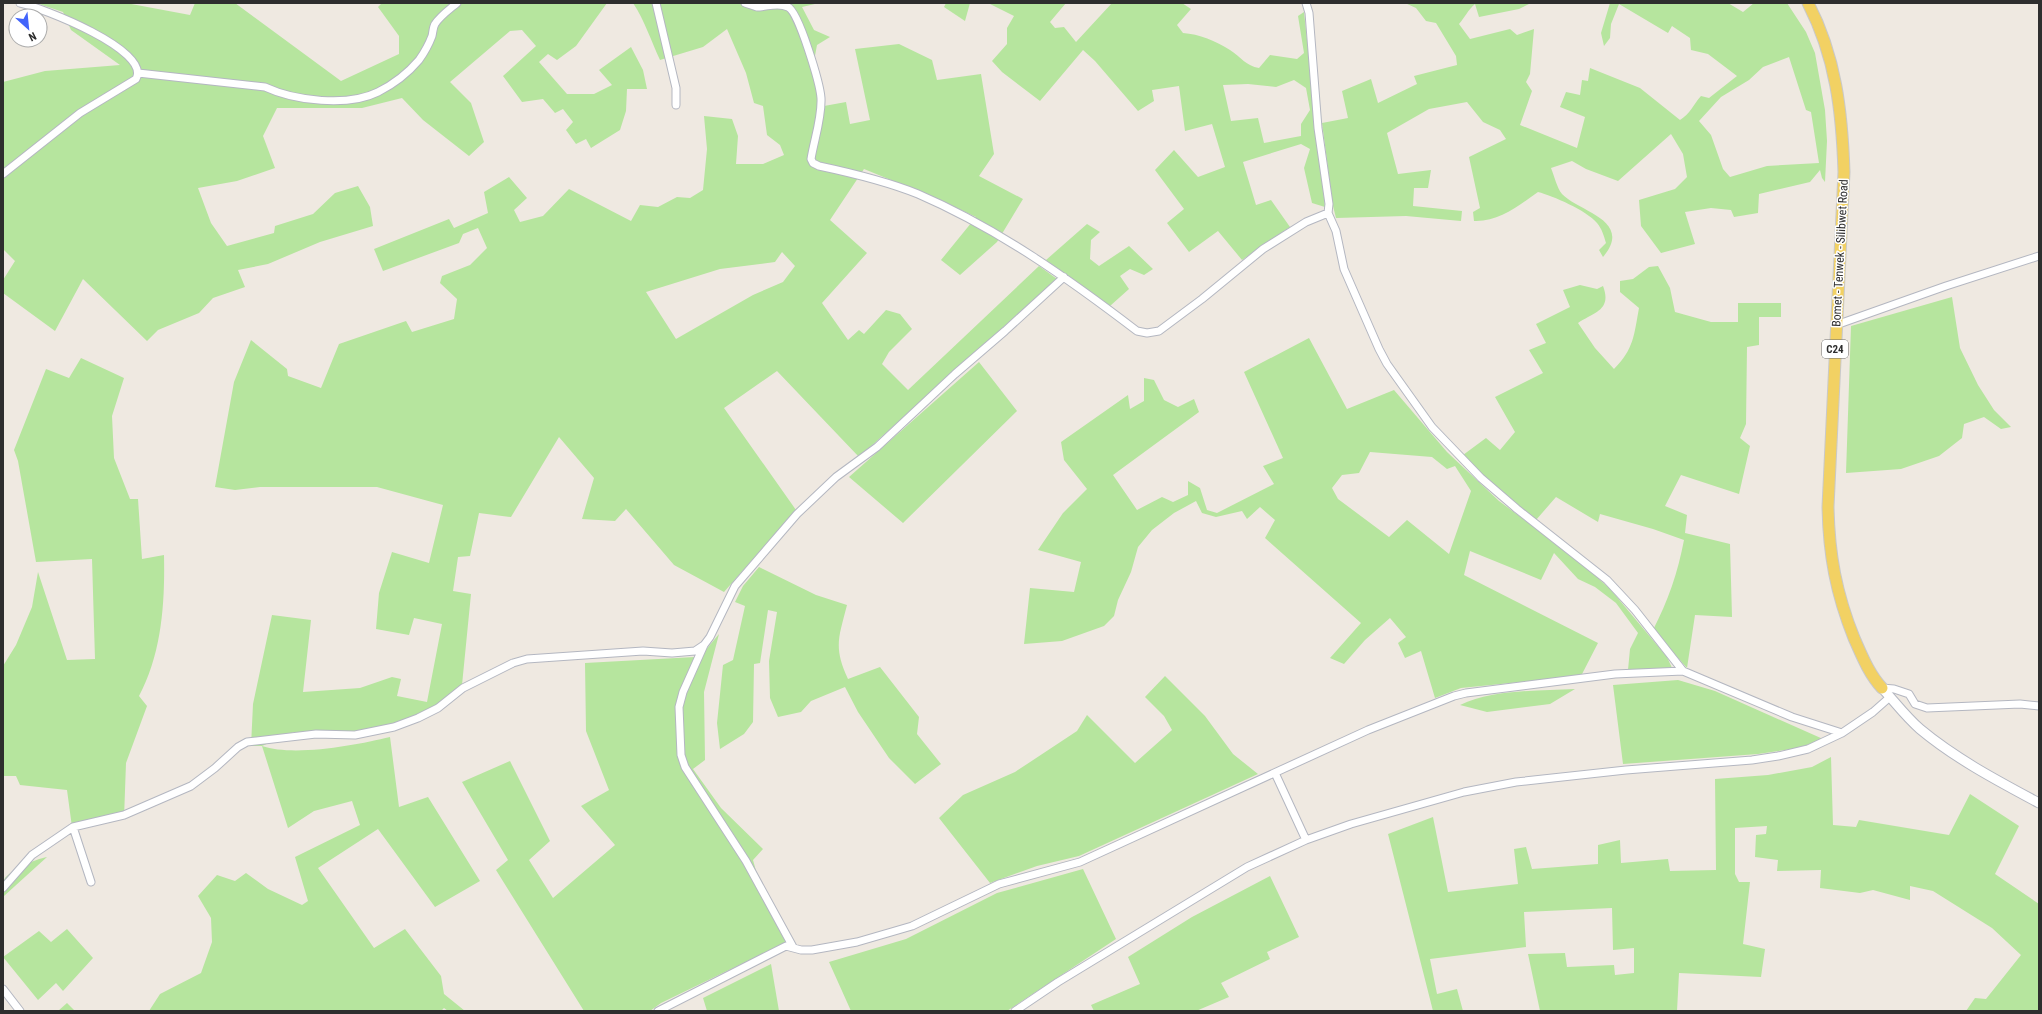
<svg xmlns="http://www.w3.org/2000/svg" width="2042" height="1014" font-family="'Roboto Condensed',sans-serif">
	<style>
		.green { fill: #b6e59e; fill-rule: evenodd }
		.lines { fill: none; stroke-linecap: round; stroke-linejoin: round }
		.street-casing { stroke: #b4b7c1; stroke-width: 9 }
		.secondary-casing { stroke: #b4b7c1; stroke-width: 11 }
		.primary-casing { stroke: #c9c9c9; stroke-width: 13 }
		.street { stroke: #fff; stroke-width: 7 }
		.secondary { stroke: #fff; stroke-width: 9 }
		.primary { stroke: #f2d163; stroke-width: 11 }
		.labels { text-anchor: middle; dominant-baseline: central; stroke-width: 3; stroke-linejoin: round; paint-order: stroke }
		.shield { fill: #fff; stroke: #6d6d6d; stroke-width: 1 }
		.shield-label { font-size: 11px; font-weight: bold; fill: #2e2e2e }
		.street-label { font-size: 12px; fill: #2e2e2e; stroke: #fff }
	</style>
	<rect width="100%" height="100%" fill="#efe9e1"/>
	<path class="green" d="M36,3H126L190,15L195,3H235L341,81L399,54V36L378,7L382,3H607L576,46L557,60L548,54L539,62L567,94H594L612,85L599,70L631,47L643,70L647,89H627L626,111L620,130L591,148L586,139L576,144L566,130L573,122L563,109L555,113L543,99L522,102L503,76L536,46L522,30L510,31L450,82L471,103L484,142L469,156L423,120L402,98L362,108H277L263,136L275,168L237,181L198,188L211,223L227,246L274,233L275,226L313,214L335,193L358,186L370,207L373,226L320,242L268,264L238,270L245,287L213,298L199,313L158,330L147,341L83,279L55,331L3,293V280L15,261L3,249V82L45,71L120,65L71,30L63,12Z
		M633,3H819L802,7L814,30L830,37L817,45L814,61L823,86L824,106L846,102L850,124L870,120L855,49L899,44L932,60L937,80L981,74L994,154L979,176L1023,199L997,242L960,275L941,260L976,217L935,198L864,169L830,220L867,253L822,303L848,340L859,330L864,334L886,310L900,314L912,329L889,352L882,364L908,390L1039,266L1057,279L859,457L777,371L724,408L796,510L724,592L674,565L626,509L615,521L582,519L594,478L559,437L511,517L479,513L470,556L458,557L453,591L471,594L462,685L441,704L399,723L375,729L338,733L294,732L262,746C294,757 357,745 390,737L399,807L428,797L480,881L435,907L378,829L318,868L374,948L405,929L441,976L444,994L465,1011H448L444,1008L441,1011H149L160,994L201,973L212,942L211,918L198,896L217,875L235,881L246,873L268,889L302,905L308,901L295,857L360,825L352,801L314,811L288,828L262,746H251L253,704L272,615L311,620L303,692L360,688L392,677L401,679L397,696L427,702L442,624L414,618L409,635L376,629L379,593L392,552L429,563L443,505L377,487H260L235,490L215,487L234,382L251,340L287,369L288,376L321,388L339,344L406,321L412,332L454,319L457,299L440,283L442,276L470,265L487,248L478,228L463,234L459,243L383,271L374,249L449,219L454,228L488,213L484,192L509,177L527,198L514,210L520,222L543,216L569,189L631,221L640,205L658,207L677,197L690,198L703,190L707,149L704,116L732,119L738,136L736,164H763L784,155L780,145L767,135L763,106L754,103L746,73L727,29L703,47L660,60C651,41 645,21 633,3ZM782,252L795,266L783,282L753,295L676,339L646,292L720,269L775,262Z
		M946,3H970L965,21L944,7Z
		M988,3H1066L1050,22L1055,28L1064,27L1076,42L1112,3H1182L1191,9L1177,25L1183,33C1199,34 1216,41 1230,50C1241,57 1246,66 1259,68L1270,55L1297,59L1304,53L1298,16L1304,12L1325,207L1312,203L1304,168L1310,149L1301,144L1243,162L1256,205L1271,200L1290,227L1242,260L1218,231L1189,252L1167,223L1184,209L1155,170L1174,150L1198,177L1225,167L1212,124L1185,131L1179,86L1152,90L1154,101L1138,111L1095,61L1083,50L1040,101L1002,72L992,61L1007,44V28L1014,16ZM1294,80L1306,88L1310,110L1301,124V136L1264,143L1258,118L1231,121L1223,85L1248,84L1276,87Z
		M1405,3H1531L1519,9L1479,17L1475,4C1468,10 1465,17 1459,24L1470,39L1510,29L1517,35L1534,29L1530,74L1526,82L1532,91L1520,125L1577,148L1585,117L1560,107L1566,92L1580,95L1582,80L1588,81L1590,68L1640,88L1680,120C1690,114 1693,105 1701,96L1709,98L1737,76L1708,54L1691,50L1690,38L1672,26L1668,33L1619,4L1611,24L1610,38L1604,46L1601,33L1610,3H1728L1743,12L1754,3H1787L1806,32L1815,53L1825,110L1827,141L1825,182L1822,178L1820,170L1810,182L1759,194L1758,213L1734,217L1731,210L1711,208L1685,212L1695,244L1661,253L1641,226L1639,200L1675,189L1687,177L1683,154L1671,134L1618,181L1586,169L1572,161L1551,168C1554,175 1557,188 1562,194C1579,212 1634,220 1603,257L1599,250L1606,243C1604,236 1602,229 1597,223C1586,210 1553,196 1538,192C1518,206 1499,222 1474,221L1473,212L1480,208L1469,157L1506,139L1500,130L1483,122L1467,102L1429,109L1387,133L1398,174L1431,170L1428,188H1414L1413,206L1462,211L1461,221L1406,216L1336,218L1333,206L1322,123L1348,118L1342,91L1371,79L1378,103L1417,84L1414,76L1457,65L1456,56L1436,23L1426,21L1416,8ZM1789,57L1806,110L1811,112L1819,163L1767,166L1730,177L1723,169L1711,135L1699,121L1721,97L1749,80L1763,67Z
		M1087,224L1100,232L1091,240L1090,259L1099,266L1129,246L1153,269L1144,275L1130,269L1120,276L1129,289L1110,306L1069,280L1046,260Z
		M1658,266L1670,288L1675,312L1711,322H1738V303H1781V317H1759V345L1747,347L1746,424L1740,438L1750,446L1739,494L1681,475L1665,506L1687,515L1685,533L1730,544L1732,617L1695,615L1687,668L1653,630C1668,601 1678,572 1684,540L1653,529L1600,514L1598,522L1556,497L1536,520L1496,488L1463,455L1486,438L1500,450L1515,432L1495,397L1543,373L1529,350L1546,343L1536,324L1570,307L1563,290L1580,285L1597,289L1603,286C1612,310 1595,312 1578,323L1595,348L1614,369C1634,349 1634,335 1639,308L1620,292V281L1633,279L1649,267Z
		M1952,297L1960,348L1978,385L1994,410L2011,427L2001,429L1984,417L1964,424L1962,438L1939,456L1901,469L1846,473L1851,326Z
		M1309,338L1347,409L1394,390L1447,452L1499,501L1576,558L1611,590L1667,657L1672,668L1628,670L1630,649L1638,633L1616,603L1595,587L1578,579L1554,553L1541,580L1470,551L1464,575L1598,643L1581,676L1461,688L1435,698L1421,651L1405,658L1398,643L1406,637L1390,618L1365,640L1344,664L1330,658L1361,623L1265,538L1275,520L1260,507L1247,519L1242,511L1216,517L1202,513L1196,501L1174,513L1152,530L1138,547L1131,572L1118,600L1114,616L1104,626L1062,641L1024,644L1030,588L1074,592L1081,562L1038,550L1063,513L1087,489L1064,460L1061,442L1128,395L1130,409L1144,401V378L1154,380L1164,400L1178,407L1194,399L1199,412L1113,475L1137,510L1162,497L1173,502L1188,495V481L1200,488L1207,510L1217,513L1274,484L1263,466L1283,458L1244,372ZM1370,452L1432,457L1447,469L1455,466L1471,491L1449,554L1407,520L1389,537L1338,499L1332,488L1342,475L1359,473Z
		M81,358L124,378L112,416L114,458L130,499H138L142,559L164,555C165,602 162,653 139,696L147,706L126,763L124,818L72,827L67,790L20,785L16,776H3V666L16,645L32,607L38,572L67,660L95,659L92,559L36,562L18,461L14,450L46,369L69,378Z
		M979,362L1017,411L903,523L849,477Z
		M759,567L816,595L847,605C839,637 833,647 848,679L880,667L919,717L917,734L941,764L915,784L889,758L858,712L845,687L811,701L801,712L778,717L770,698L769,661L777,612L768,610L760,663L754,664L753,722L744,734L720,749L717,723L723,665L733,660L745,606L735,602L743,586Z
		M719,634L704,692L705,760L693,769L721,808L763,849L753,860L761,889L789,941L661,1003L650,1011H584L496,870L508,860L462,782L510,761L550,841L529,860L553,898L615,845L581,806L609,790L586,731L585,663L695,657L704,652Z
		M1165,676L1205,716L1233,754L1258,774L1079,856L1037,866L990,883L939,818L963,795L1015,772L1077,731L1087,715L1135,763L1172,730L1164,716L1145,697Z
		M1678,680L1715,691L1823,739L1799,748L1758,754L1623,764L1613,685Z
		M1575,689L1550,704L1487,712L1460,705C1494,689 1538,691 1575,689Z
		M1831,757L1833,825L1856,827L1859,820L1949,835L1970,794L2019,826L1995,874L2039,904V1011H1966L1975,998L1986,999L2021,955L1992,928L1933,891L1910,886V900L1873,890L1860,893L1820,888L1821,870L1777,871L1778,860L1755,857L1756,835L1766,834L1767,826L1735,828V874L1739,882H1750L1743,944L1765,949L1761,977L1679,973L1677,1011H1540L1528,954L1565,953L1567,967L1614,965L1615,975L1634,973V948L1613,950L1612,908L1524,912L1526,947L1430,959L1437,994L1457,989L1463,1011H1433L1388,834L1433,817L1448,892L1518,884L1514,849L1526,847L1532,869L1598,864V845L1620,840L1621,863L1668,859L1670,871L1716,870L1715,779L1768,775L1812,767Z
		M47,857L4,896L3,899C3,894 2,887 3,882C6,871 36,859 47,857Z
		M1083,869L1116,939L1007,1011H851L829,962L906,939L997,893Z
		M1270,876L1299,937L1267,952L1270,959L1221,983L1229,997L1196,1011H1094L1091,1005L1140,984L1128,957L1192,917Z
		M67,929L93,958L63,991L56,983L38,1000L3,957L39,931L51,942Z
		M771,964L779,1011H707L703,998Z
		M67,1003L75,1011H58Z"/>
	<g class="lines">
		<g class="street-casing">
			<path id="street" d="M656,3L676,88V105
				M745,3C749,4 753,6 757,7C767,7 778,2 788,7C799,12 820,84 821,98C822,118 814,140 811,159L813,163L819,166C852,173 886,181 918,194C997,228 1069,279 1137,331L1147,333L1159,331L1202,299L1263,249L1306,222L1328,213
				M1306,3L1309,13L1318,128L1329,204L1328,213L1336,231L1344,269L1379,349L1387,364L1432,427L1481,478L1517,509L1607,580L1635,610L1683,671
				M138,73L265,87C295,101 348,107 378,92C394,84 408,73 419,60C424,53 429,44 432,36C433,32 433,27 435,24C440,16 450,9 457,3
				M3,174L80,113L136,79C152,50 40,7 20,3
				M1836,325L1946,286L2039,256
				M704,645L683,692L679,707L681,755L685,767L746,861L793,947
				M1882,688L1894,689L1909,694L1915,704L1927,708L2020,704L2039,706
				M1275,773L1306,840
				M73,827L91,882
				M3,888L32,855L73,827L124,815L191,786L215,768L238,747L247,742L316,734L355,735L394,727L418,718L438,708L463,688L513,663L527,659L643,651L672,653L695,651L704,645L710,637L735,586L797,514L836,477L877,447L955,374L1005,331L1064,277
				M3,989L20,1011
				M658,1011L786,946L801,950H812L857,942L912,926L999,884L1080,862L1368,730L1454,696L1466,693L1615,674L1683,671L1792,717L1842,733
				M1015,1011L1058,982L1247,867L1306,840L1351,824L1464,792L1516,782L1626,770L1752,760L1778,756L1808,749L1842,733L1873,712L1890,697"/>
		</g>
		<g class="secondary-casing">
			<path id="secondary" d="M1882,688C1895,702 1906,717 1920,729C1956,759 1998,781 2039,803"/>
		</g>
		<g class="primary-casing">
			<path id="primary" d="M1808,3C1836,57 1842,112 1844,172L1828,507C1829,555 1836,593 1854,638C1862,656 1869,674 1882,688"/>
		</g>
		<use href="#street" class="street"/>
		<use href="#secondary" class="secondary"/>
		<use href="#primary" class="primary"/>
	</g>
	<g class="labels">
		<rect class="shield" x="1822" y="340" width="26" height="18" rx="3"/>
		<g class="shield-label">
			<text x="1835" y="349">C24</text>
		</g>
		<g class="street-label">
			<text transform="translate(1840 253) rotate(-87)">Bomet - Tenwek - Silibwet Road</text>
		</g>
	</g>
	<rect width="2042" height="1014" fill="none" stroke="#2e2e2e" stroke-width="8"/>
	<g transform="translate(28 28) rotate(153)"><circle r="19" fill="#ffffff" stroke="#ababab"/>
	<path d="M0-3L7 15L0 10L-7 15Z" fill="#4264fb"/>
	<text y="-6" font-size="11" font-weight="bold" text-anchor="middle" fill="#2e2e2e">N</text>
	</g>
</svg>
